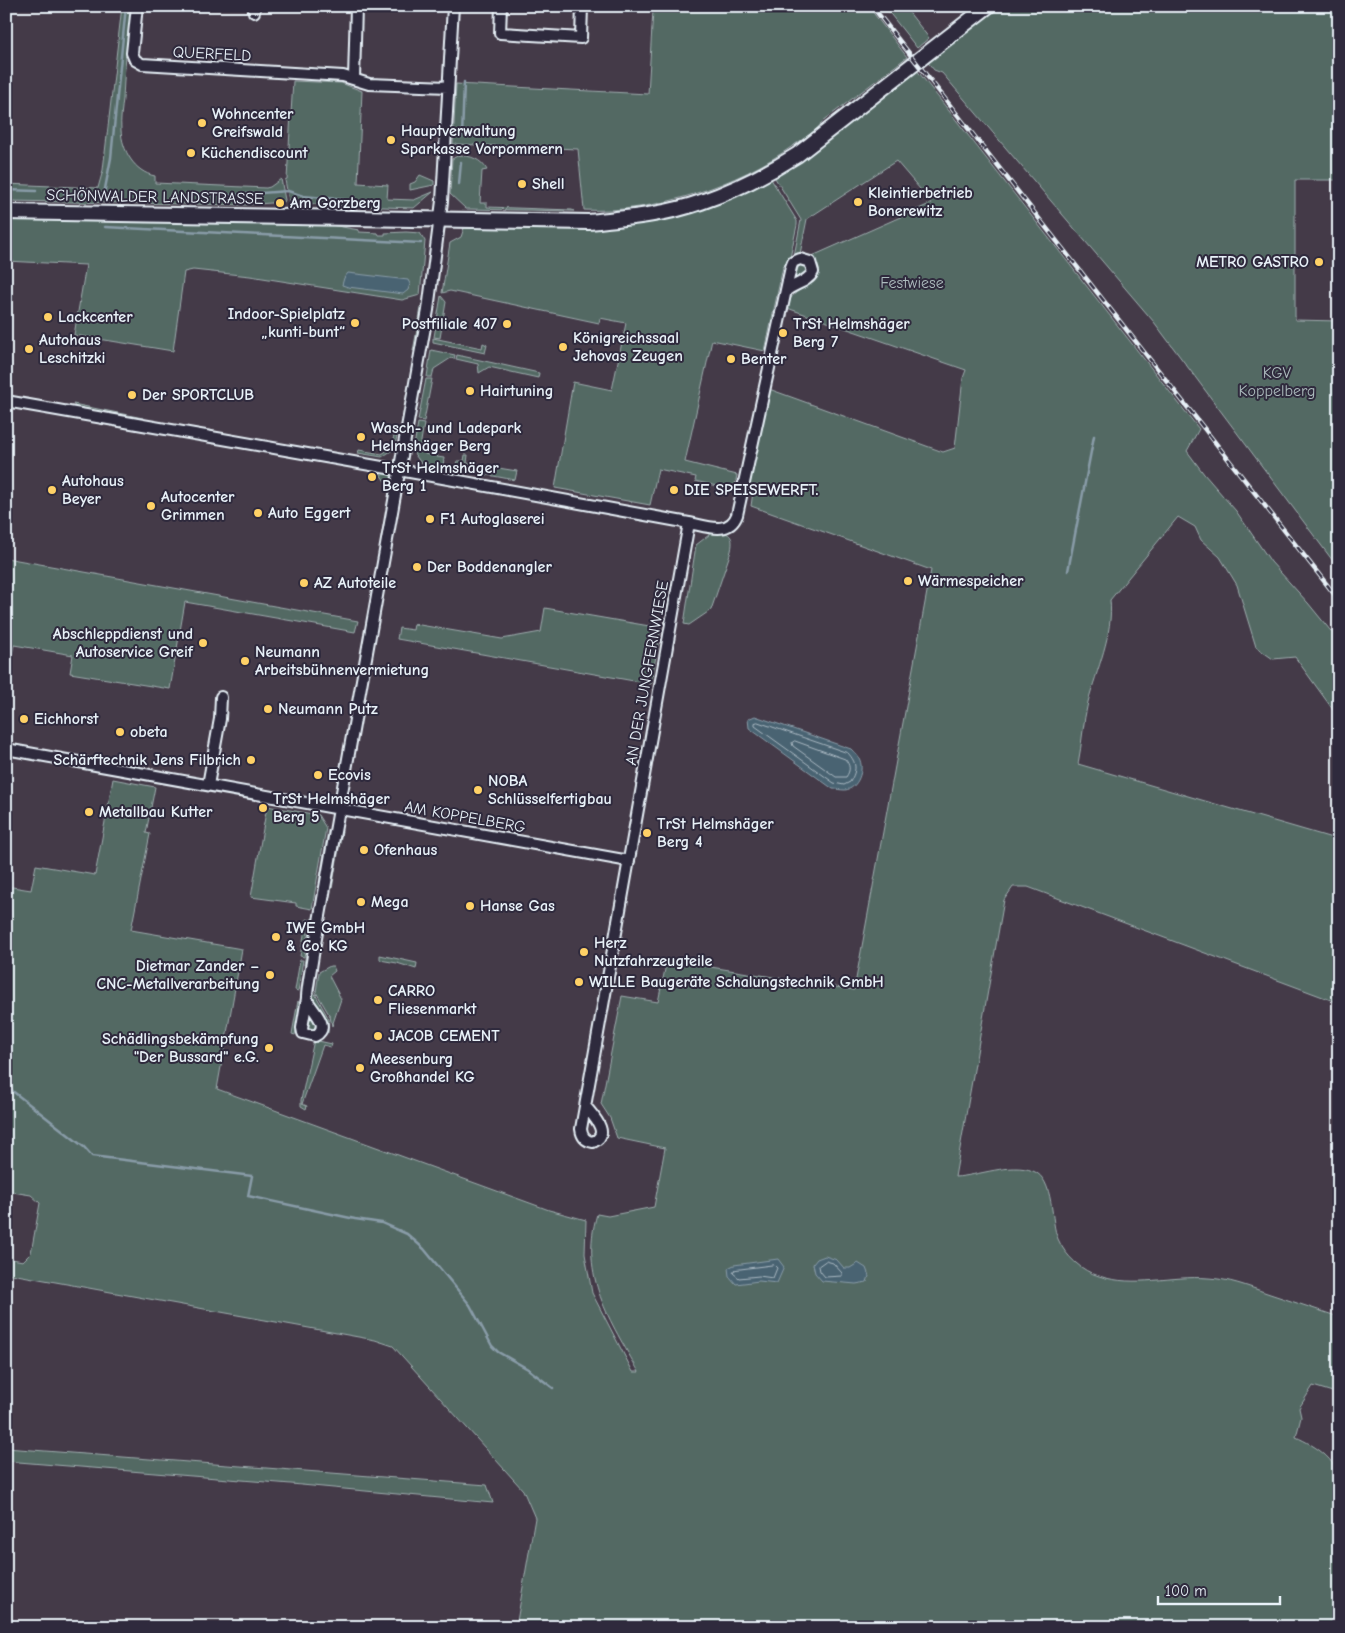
<svg xmlns="http://www.w3.org/2000/svg" width="1345" height="1633" font-family="'Comic Neue',sans-serif">
	<style>
		.green { fill: #536964; stroke: #9eadae }
		.water { fill: #4a6372; stroke: #899ca8 }
		.lines { fill: none; stroke-linecap: round; stroke-linejoin: round }
		.shore { stroke: #a9b8c2; stroke-width: 1 }
		.stream { stroke: #899ca8; stroke-width: 2.5 }
		.minor-casing { stroke: #e8f1f8; stroke-width: 14 }
		.secondary-casing { stroke: #e8f1f8; stroke-width: 18 }
		.minor { stroke: #2f2a3d; stroke-width: 10 }
		.secondary { stroke: #2f2a3d; stroke-width: 14 }
		.rail-casing { stroke: #e8f1f8; stroke-width: 4.5 }
		.rail { stroke: #2f2a3d; stroke-width: 2.5; stroke-dasharray: 8; stroke-linecap: butt }
		.poi-dot { fill: #ffd166; stroke: #2f2a3d; stroke-width: 2 }
		.labels { text-anchor: middle; dominant-baseline: central; stroke-width: 4; stroke-linejoin: round; paint-order: stroke }
		.street-label { font-size: 16px; fill: #e8f1f8; stroke: #2f2a3d }
		.poi-label { font-size: 16px; font-weight: bold; fill: #e8f1f8; stroke: #2f2a3d; text-anchor: start }
		.park-label { font-size: 16px; fill: #acbbbd; stroke: #2f2a3d }
	</style>
	<rect width="100%" height="100%" fill="#443a48"/>
	<filter id="ink" filterUnits="userSpaceOnUse"><feTurbulence type="fractalNoise" baseFrequency=".02" numOctaves="2"/><feDisplacementMap in="SourceGraphic" scale="10" xChannelSelector="R" yChannelSelector="G"/><feConvolveMatrix kernelMatrix="1 2 1 2 8 2 1 2 1" color-interpolation-filters="sRGB"/></filter>
	<g filter="url(#ink)">
		<path class="green" d="M122,6H131C128,37 124,68 123,99C122,109 120,120 121,130C122,150 134,172 155,176V183L266,188L270,187L281,179L285,200L284,202L245,205L6,201V184L98,188L103,170Z
			M601,6H868L907,57L823,121C816,132 804,138 794,145C738,185 653,214 584,210L578,149L453,144L456,84L648,94L653,10Z
			M884,6H904L929,38L917,48Z
			M1000,6H1339V167H1337V180H1295V320L1339,321V569L1154,322L942,73L934,70L926,60L974,24L980,22Z
			M916,69L1199,429L1187,451L1204,474L1236,511L1271,562L1308,603L1339,641V718L1295,657L1273,659L1256,647L1237,585L1220,557L1201,540L1195,527L1178,517L1110,600C1114,633 1096,671 1088,702C1083,722 1082,744 1078,764L1339,840V1003L1028,887H1013L1004,900L955,1177C978,1176 1011,1162 1033,1171C1055,1179 1050,1222 1058,1239C1065,1256 1082,1271 1099,1276C1135,1288 1172,1275 1208,1278C1229,1279 1247,1286 1267,1293C1291,1301 1315,1309 1339,1317V1394L1313,1386L1299,1408L1301,1417L1296,1437C1314,1445 1345,1463 1336,1487L1339,1493V1627H516L535,1518L523,1490L393,1346L375,1340L6,1273V1258L23,1261L31,1253L40,1203L31,1195L6,1191V886L31,890L36,865L95,875L113,779L155,787L146,833L150,834L131,930L242,949L217,1089L549,1210L586,1220L585,1254L592,1293L633,1372H639C610,1321 579,1275 597,1214L608,1216L654,1207L665,1148L617,1138L610,1118L601,1104L622,996L658,1002L667,960L854,990L931,570L751,506L753,492L749,489L769,389L943,452L955,448L963,378L966,370L787,308C791,287 810,291 816,276L810,257L932,203L896,161L807,219L800,254L794,256L801,220L775,178V174Z
			M293,81L341,83L362,91L358,183L388,185L387,199L414,200L433,192L414,208L323,205L289,201L285,180L287,179Z
			M459,155C471,156 481,159 487,170L482,171L480,203H487V207L572,210L574,211L466,209L450,194L452,159Z
			M420,175L434,181V185L410,190V184L415,182Z
			M768,177L771,179L797,221V225L790,258L783,267L765,351L712,340L685,462L737,475L734,490L695,481L696,477L658,469L650,505L555,488L573,382L612,390L626,323L600,318L599,323L450,291L442,293L450,243L461,237L464,228L585,229Z
			M6,216L270,222L331,225L359,230V232L378,233L379,235H385V233L406,232L420,233L425,241L420,295L402,300L250,276L193,270L184,272L173,351L74,335L86,265L6,261Z
			M802,264L806,265L808,272L797,279L795,277L799,265Z
			M441,296L446,302L440,338L434,337Z
			M421,308L423,311L417,348L413,351Z
			M433,338L482,348L483,343L487,345L485,353L433,342Z
			M431,350L455,355L454,359L451,358L434,369L432,377H427Z
			M457,355L539,373L538,378L489,367L479,373L478,364L456,359Z
			M426,379H432L424,421L418,420Z
			M73,404L143,418L140,420L77,409Z
			M418,423L424,424L420,447L425,454L434,456L435,449L438,450L437,457L444,458L443,467L421,463L413,452Z
			M394,436H397L394,449L382,457L358,453L359,450L382,454L391,448Z
			M465,455H468L467,463L517,471L515,480L455,469L457,461H464Z
			M380,471L386,472L391,476L392,488L389,487L380,474Z
			M711,530C727,533 735,532 731,551L711,610L689,625L684,624L696,545L709,535Z
			M6,558L358,621L355,632L185,602L170,689L70,673L73,655L14,645L6,682Z
			M545,608L661,628L651,684L397,639L399,628L413,630L414,624L502,639L541,632Z
			M267,806L318,815L326,828L312,909L296,906V903L251,897Z
			M328,830H331L322,880L319,883Z
			M339,831H342L332,889L330,885Z
			M312,918L315,921L308,963L304,965Z
			M307,919L310,920L304,957L300,956Z
			M380,955L417,963L416,969L397,963L380,960Z
			M300,960H303L298,991L295,990Z
			M330,966H333L335,971L329,976L341,999L332,1026L330,1016L316,992L319,972Z
			M316,976L314,992L329,1019L328,1033L325,1031V1016L311,995L313,978Z
			M298,1001L300,1006L295,1035L292,1034Z
			M310,1014H312L317,1023L313,1031L307,1029L308,1015Z
			M314,1040L332,1044L331,1047L323,1045L302,1104L307,1106L306,1109L301,1106V1100Z
			M6,1448L487,1485L493,1503L291,1484L6,1461Z"/>
		<path class="water" d="M348,273L408,280L410,284L408,290L403,294L348,287L342,285L344,278Z
			M755,716L851,749C854,752 857,755 859,758C865,769 858,789 845,790C841,790 836,789 833,789L749,728L748,719Z
			M825,1256L837,1260L844,1268H850L858,1263L866,1268L869,1276L867,1282L856,1284L822,1281L815,1273L813,1264L817,1259Z
			M778,1259L784,1267L777,1283L759,1281L736,1284L729,1276L728,1268L734,1265Z"/>
		<g class="lines">
			<path class="shore" d="M758,722L848,753C857,763 857,770 850,782L844,785L834,783L755,726V723Z
				M795,741L845,759C850,765 851,770 846,777H836L793,746L792,743Z
				M826,1261L833,1263L842,1273V1276L825,1277L820,1271L819,1266Z
				M774,1265L777,1268L773,1278L759,1276L739,1278L733,1273L735,1270Z"/>
			<path class="stream" d="M462,137L464,82
				M459,184L461,162
				M6,190L36,191
				M64,193L104,194L111,158L126,6
				M222,196L288,191L303,196L357,201
				M105,227L421,243
				M1068,571L1094,436
				M6,1086L84,1147L92,1156L252,1176L248,1196L355,1219L382,1223L407,1234L424,1249L470,1305L492,1346L498,1352L528,1369L553,1388"/>
			<g class="minor-casing">
				<path id="minor" d="M137,6L132,53L135,60L142,64L343,76L369,84L448,87
					M501,6L500,33L581,38L582,6
					M254,12V6
					M354,79L356,6
					M6,401L399,470L689,523C706,526 729,536 737,515L791,267L793,262L800,259L810,262L813,272C808,282 794,284 786,291
					M6,749L629,861
					M208,785L220,719L221,697
					M307,998L302,1028L303,1033L315,1036C333,1026 310,1009 307,999C306,993 312,964 313,955L428,310L442,201L453,6
					M586,1107C594,1117 611,1134 593,1142C585,1141 582,1137 581,1129L689,523"/>
			</g>
			<g class="secondary-casing">
				<path id="secondary" d="M6,212L589,222C626,218 665,215 701,202C736,190 767,174 797,155L988,6"/>
			</g>
			<use href="#minor" class="minor"/>
			<use href="#secondary" class="secondary"/>
			<g class="rail-casing">
				<path id="rail" d="M872,6L1339,600"/>
			</g>
			<use href="#rail" class="rail"/>
		</g>
	</g>
	<g class="poi-dot">
		<circle cx="202" cy="123" r="5"/>
		<circle cx="391" cy="140" r="5"/>
		<circle cx="191" cy="153" r="5"/>
		<circle cx="522" cy="184" r="5"/>
		<circle cx="858" cy="202" r="5"/>
		<circle cx="280" cy="203" r="5"/>
		<circle cx="1319" cy="262" r="5"/>
		<circle cx="48" cy="317" r="5"/>
		<circle cx="355" cy="323" r="5"/>
		<circle cx="507" cy="324" r="5"/>
		<circle cx="783" cy="333" r="5"/>
		<circle cx="563" cy="347" r="5"/>
		<circle cx="29" cy="349" r="5"/>
		<circle cx="731" cy="359" r="5"/>
		<circle cx="470" cy="391" r="5"/>
		<circle cx="132" cy="395" r="5"/>
		<circle cx="361" cy="437" r="5"/>
		<circle cx="372" cy="477" r="5"/>
		<circle cx="52" cy="490" r="5"/>
		<circle cx="674" cy="490" r="5"/>
		<circle cx="151" cy="506" r="5"/>
		<circle cx="258" cy="513" r="5"/>
		<circle cx="430" cy="519" r="5"/>
		<circle cx="417" cy="567" r="5"/>
		<circle cx="908" cy="581" r="5"/>
		<circle cx="304" cy="583" r="5"/>
		<circle cx="203" cy="643" r="5"/>
		<circle cx="245" cy="661" r="5"/>
		<circle cx="268" cy="709" r="5"/>
		<circle cx="24" cy="719" r="5"/>
		<circle cx="120" cy="732" r="5"/>
		<circle cx="251" cy="760" r="5"/>
		<circle cx="318" cy="775" r="5"/>
		<circle cx="478" cy="790" r="5"/>
		<circle cx="263" cy="808" r="5"/>
		<circle cx="89" cy="812" r="5"/>
		<circle cx="647" cy="833" r="5"/>
		<circle cx="364" cy="850" r="5"/>
		<circle cx="361" cy="902" r="5"/>
		<circle cx="470" cy="906" r="5"/>
		<circle cx="276" cy="937" r="5"/>
		<circle cx="584" cy="952" r="5"/>
		<circle cx="270" cy="975" r="5"/>
		<circle cx="579" cy="982" r="5"/>
		<circle cx="378" cy="1000" r="5"/>
		<circle cx="378" cy="1036" r="5"/>
		<circle cx="269" cy="1048" r="5"/>
		<circle cx="360" cy="1068" r="5"/>
	</g>
	<g class="labels">
		<g class="street-label">
			<text transform="translate(212 54) rotate(3)">QUERFELD</text>
			<text transform="translate(155 197) rotate(1)">SCHÖNWALDER LANDSTRASSE</text>
			<text transform="translate(647 673) rotate(-80)">AN DER JUNGFERNWIESE</text>
			<text transform="translate(465 817) rotate(10)">AM KOPPELBERG</text>
		</g>
		<g class="poi-label">
			<text x="212" y="114">Wohncenter<tspan x="212" dy="18">Greifswald</tspan></text>
			<text x="401" y="131">Hauptverwaltung<tspan x="401" dy="18">Sparkasse Vorpommern</tspan></text>
			<text x="201" y="153">Küchendiscount</text>
			<text x="532" y="184">Shell</text>
			<text x="868" y="193">Kleintierbetrieb<tspan x="868" dy="18">Bonerewitz</tspan></text>
			<text x="290" y="203">Am Gorzberg</text>
			<text x="1309" y="262" text-anchor="end">METRO GASTRO</text>
			<text x="345" y="314" text-anchor="end">Indoor-Spielplatz<tspan x="345" dy="18">„kunti-bunt“</tspan></text>
			<text x="58" y="317">Lackcenter</text>
			<text x="497" y="324" text-anchor="end">Postfiliale 407</text>
			<text x="793" y="324">TrSt Helmshäger<tspan x="793" dy="18">Berg 7</tspan></text>
			<text x="573" y="338">Königreichssaal<tspan x="573" dy="18">Jehovas Zeugen</tspan></text>
			<text x="39" y="340">Autohaus<tspan x="39" dy="18">Leschitzki</tspan></text>
			<text x="741" y="359">Benter</text>
			<text x="480" y="391">Hairtuning</text>
			<text x="142" y="395">Der SPORTCLUB</text>
			<text x="371" y="428">Wasch- und Ladepark<tspan x="371" dy="18">Helmshäger Berg</tspan></text>
			<text x="382" y="468">TrSt Helmshäger<tspan x="382" dy="18">Berg 1</tspan></text>
			<text x="62" y="481">Autohaus<tspan x="62" dy="18">Beyer</tspan></text>
			<text x="684" y="490">DIE SPEISEWERFT.</text>
			<text x="161" y="497">Autocenter<tspan x="161" dy="18">Grimmen</tspan></text>
			<text x="268" y="513">Auto Eggert</text>
			<text x="440" y="519">F1 Autoglaserei</text>
			<text x="427" y="567">Der Boddenangler</text>
			<text x="918" y="581">Wärmespeicher</text>
			<text x="314" y="583">AZ Autoteile</text>
			<text x="193" y="634" text-anchor="end">Abschleppdienst und<tspan x="193" dy="18">Autoservice Greif</tspan></text>
			<text x="255" y="652">Neumann<tspan x="255" dy="18">Arbeitsbühnenvermietung</tspan></text>
			<text x="278" y="709">Neumann Putz</text>
			<text x="34" y="719">Eichhorst</text>
			<text x="130" y="732">obeta</text>
			<text x="241" y="760" text-anchor="end">Schärftechnik Jens Filbrich</text>
			<text x="328" y="775">Ecovis</text>
			<text x="488" y="781">NOBA<tspan x="488" dy="18">Schlüsselfertigbau</tspan></text>
			<text x="273" y="799">TrSt Helmshäger<tspan x="273" dy="18">Berg 5</tspan></text>
			<text x="99" y="812">Metallbau Kutter</text>
			<text x="657" y="824">TrSt Helmshäger<tspan x="657" dy="18">Berg 4</tspan></text>
			<text x="374" y="850">Ofenhaus</text>
			<text x="371" y="902">Mega</text>
			<text x="480" y="906">Hanse Gas</text>
			<text x="286" y="928">IWE GmbH<tspan x="286" dy="18">&amp; Co. KG</tspan></text>
			<text x="594" y="943">Herz<tspan x="594" dy="18">Nutzfahrzeugteile</tspan></text>
			<text x="260" y="966" text-anchor="end">Dietmar Zander –<tspan x="260" dy="18">CNC-Metallverarbeitung</tspan></text>
			<text x="589" y="982">WILLE Baugeräte Schalungstechnik GmbH</text>
			<text x="388" y="991">CARRO<tspan x="388" dy="18">Fliesenmarkt</tspan></text>
			<text x="388" y="1036">JACOB CEMENT</text>
			<text x="259" y="1039" text-anchor="end">Schädlingsbekämpfung<tspan x="259" dy="18">"Der Bussard" e.G.</tspan></text>
			<text x="370" y="1059">Meesenburg<tspan x="370" dy="18">Großhandel KG</tspan></text>
		</g>
		<g class="park-label">
			<text x="912" y="283">Festwiese</text>
			<text x="1277" y="373">KGV<tspan x="1277" dy="18">Koppelberg</tspan></text>
		</g>
	</g>
	<rect width="1345" height="1633" fill="none" stroke="#2f2a3d" stroke-width="25"/>
	<rect x="12" y="12" width="1320" height="1608" fill="none" stroke="#e8f1f8" stroke-width="2" filter="url(#ink)"/>
	<path d="M1158 1596v8h122v-8" fill="none" stroke="#e8f1f8" stroke-width="2.5"/>
	<text x="1165" y="1596" font-size="15" fill="#e8f1f8" stroke="#2f2a3d" stroke-width="4" paint-order="stroke">100 m</text>
</svg>
